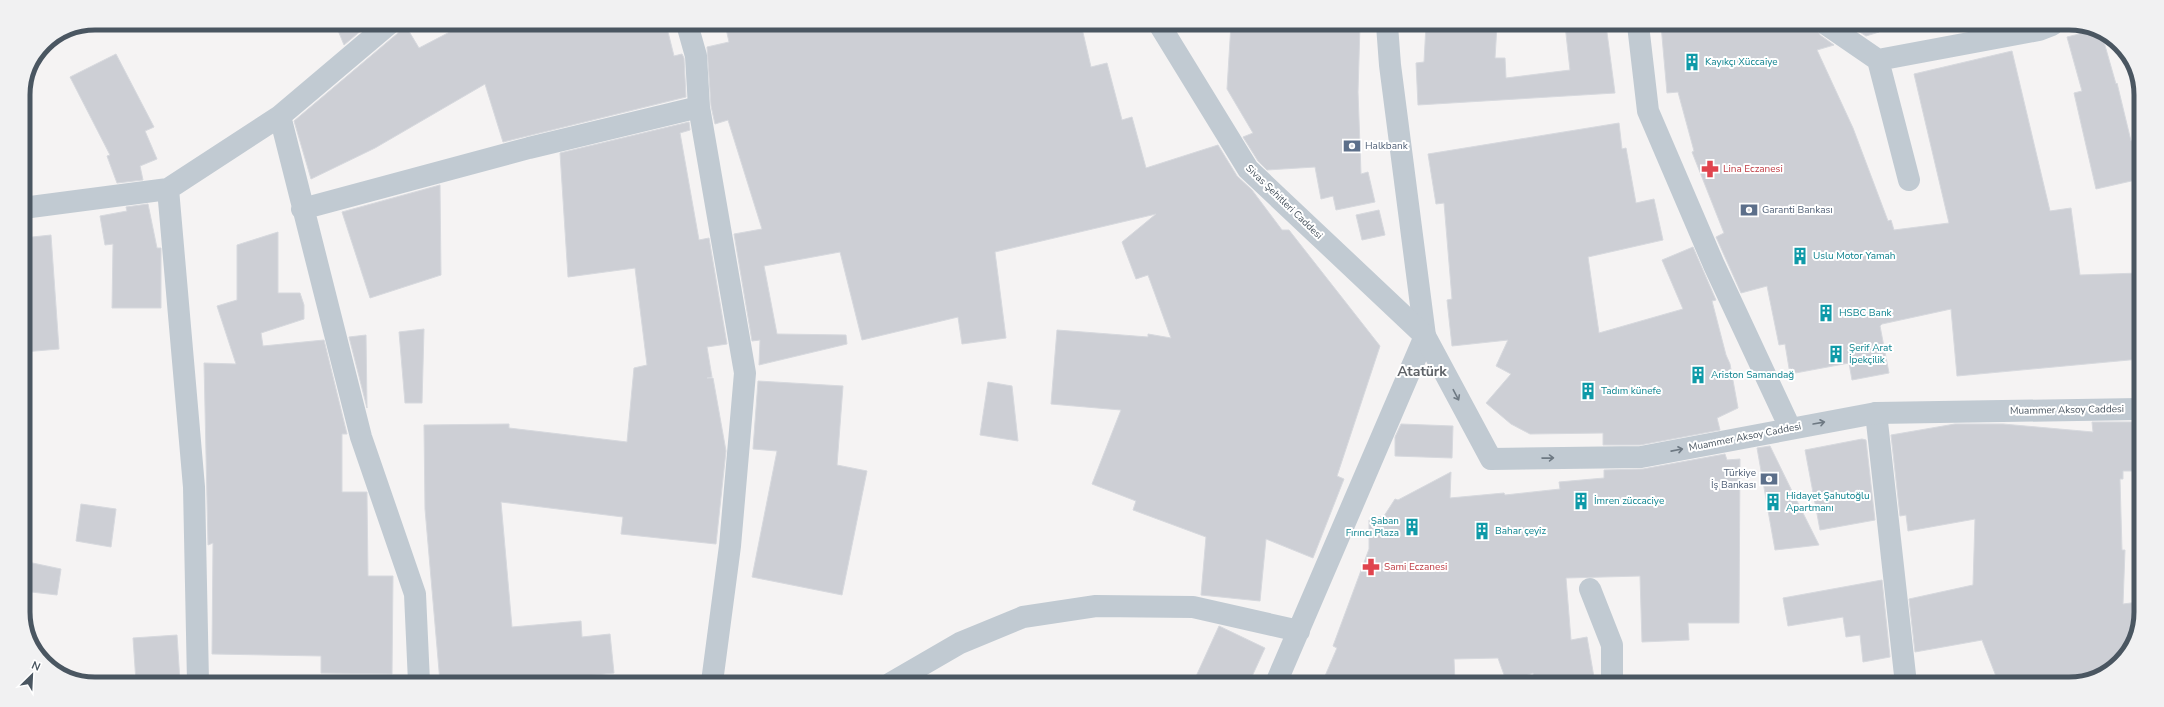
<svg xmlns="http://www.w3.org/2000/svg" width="2164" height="707" font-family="'Nunito Sans',sans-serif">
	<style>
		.building { fill: #cdcfd5; stroke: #d7d9de }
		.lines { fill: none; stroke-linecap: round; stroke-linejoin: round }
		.minor { stroke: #c1cad2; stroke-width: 22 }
		.tertiary { stroke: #c1cad2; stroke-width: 22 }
		.oneway { stroke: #6e7983 }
		.labels { text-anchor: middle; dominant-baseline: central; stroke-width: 4; stroke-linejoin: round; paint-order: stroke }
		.culture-label { font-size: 10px; fill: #0d838f; stroke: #fff; text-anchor: start }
		.service-label { font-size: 10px; fill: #4e5e75; stroke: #fff; text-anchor: start }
		.health-label { font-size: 10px; fill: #be3a42; stroke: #fff; text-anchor: start }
		.street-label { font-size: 10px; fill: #4a5661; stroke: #fff }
		.district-label { font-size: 14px; font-weight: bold; fill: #5f6368; stroke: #fff }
		.rim { fill: none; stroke: #4a5661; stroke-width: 5 }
	</style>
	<rect width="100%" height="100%" fill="#f5f3f3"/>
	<path class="building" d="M335,23H370L344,45Z
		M402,23H404L419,48L467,23L666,24L674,56L682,54L684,58L686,97L503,142L485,84L375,148L311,179L294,121L398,33Z
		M725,24H1081L1091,67L1107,63L1122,120L1132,117L1146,168L1218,145L1237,176L1252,190L1282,230H1289L1380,346L1337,476L1344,479L1313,558L1266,539L1260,601L1201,595L1206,537L1133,510L1136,501L1092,484L1121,410L1051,404L1057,330L1148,337V334L1171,338L1148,275L1136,279L1122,242L1156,214L995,252L1006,338L962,344L958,317L862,340L840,252L764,266L777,334L846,335L847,344L759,365L760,340L752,341L734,234L762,229L728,120L715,124L711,106L707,47L729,42Z
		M1231,24L1360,25L1358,92L1361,174L1368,172L1375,202L1336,210L1333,196L1321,199L1315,167L1267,170L1258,161L1243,137L1253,133L1227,89Z
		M1426,25H1497L1495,58H1505L1506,78L1570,70L1565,25H1606L1615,93L1418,105L1416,63L1424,62Z
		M1661,25H1815L1820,35L1834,45L1817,50L1853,128L1888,221L1891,220L1894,230L1949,223L1914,74L2012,51L2050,211L2071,208L2080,275L2140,273V359L1957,376L1951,309L1882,324L1880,326L1889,373L1852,380L1849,363L1790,374L1785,344L1779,345L1767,286L1741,293L1716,237L1724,233L1692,152L1694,151L1678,92L1667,93Z
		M1849,25H1878L1879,32L1866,36Z
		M2095,30L2102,35L2116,84L2117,83L2131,141L2141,139L2140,179L2096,189L2074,93L2082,91L2067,37Z
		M116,54L154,127L145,131L157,159L140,166L143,180L117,183L107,156L110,155L70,77Z
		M689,122L690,130L680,133L699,240L709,238L727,344L707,347L712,377L707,378H713L726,451L716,544L621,534L623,517L501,502L512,627L581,621L582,637L610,634L614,673L586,676L587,682H440L425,509L424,425L509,424V428L627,442L634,368L647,365L635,268L568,277L560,153Z
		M1619,123L1622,149L1626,148L1636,203L1654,199L1663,240L1588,257L1599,333L1683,309L1662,260L1693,247L1716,300L1712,301L1726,355L1730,364L1738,408L1717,418L1720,430L1640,445H1603V433L1530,434L1511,424L1486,403L1511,374L1496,366L1508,340L1452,346L1447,300L1452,299L1444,203L1436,204L1428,154Z
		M440,185L441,275L370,298L342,212Z
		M148,204L157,248H161V308H112L113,244L105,245L100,216L127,211L126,207Z
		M1379,210L1385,235L1362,240L1356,215Z
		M278,232V293H300L304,305V319L261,333L263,346L324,340L347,434H342V492H367V494L368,576H393L392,674L321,673V656L212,654L213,543L208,545L204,363L236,364L217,306L237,300V245Z
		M51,235L59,349L23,352V238Z
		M424,329L422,403H405L399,332Z
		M366,335L367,408L349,337Z
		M758,381L843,386L837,465L867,471L842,595L752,577L777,451L753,449Z
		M988,382L1012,386L1018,441L980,435Z
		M2139,422V471H2123V479H2120L2122,550H2125L2123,604L2139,602L2138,631L2113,669L2070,684H1999L1982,640L1915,652L1909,599L1973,585L1975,519L1908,531L1906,515L1900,516L1891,435L1955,424H2003L2093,432L2092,422Z
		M1401,424L1453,426L1452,458L1395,456V437Z
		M1862,439L1866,440L1875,520L1820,530L1805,450Z
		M1770,446L1791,489L1819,545L1775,550L1757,448Z
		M1725,454L1727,460L1740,459L1739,623H1688L1689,640L1642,642L1640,576L1566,578L1571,640L1587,637L1595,683H1535L1533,673L1507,683L1498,658L1454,659L1455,683H1322L1337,648L1333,646L1369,549V520L1384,516L1395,499L1398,500L1451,472L1450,498L1504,493L1505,495L1560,489L1559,482L1604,478V470L1643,469Z
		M81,504L116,509L111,547L76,541Z
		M23,561L61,569L57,595L23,591Z
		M1882,580L1890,657L1863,662L1860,635L1846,637L1843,617L1788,626L1783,598Z
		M1219,626L1265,648L1249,683H1193Z
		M177,635L180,682H136L133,638Z"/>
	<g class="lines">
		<path class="minor" d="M687,24L696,56L699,107L745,373L730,546L712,682
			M1827,25L1878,60L1909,180
			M1878,60L2039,30L2052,25
			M280,116L361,437L415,594L419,682
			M168,189L194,487L198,682
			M23,208L168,189L280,116L390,23
			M302,209L529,148L699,107
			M1876,413L1906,684
			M1590,589L1612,645V683
			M891,683L960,643L1023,617L1096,606L1193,607L1299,631
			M1276,683L1425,336L1390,65L1387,25"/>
		<path class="tertiary" d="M1159,24L1248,169L1425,336L1491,459L1641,457L1876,413L2139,409
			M1638,25L1648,111L1714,265L1790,428"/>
	</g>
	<defs><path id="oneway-shaft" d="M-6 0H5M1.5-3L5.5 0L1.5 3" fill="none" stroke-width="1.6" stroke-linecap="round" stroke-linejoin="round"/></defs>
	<g class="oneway">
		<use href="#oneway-shaft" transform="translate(1456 395) rotate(62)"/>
		<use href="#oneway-shaft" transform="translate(1819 423) rotate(-10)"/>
		<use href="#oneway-shaft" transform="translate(1677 450) rotate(-11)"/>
		<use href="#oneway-shaft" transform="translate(1548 458) rotate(-1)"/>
	</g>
	<defs>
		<g id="building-bare" transform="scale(1.38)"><path d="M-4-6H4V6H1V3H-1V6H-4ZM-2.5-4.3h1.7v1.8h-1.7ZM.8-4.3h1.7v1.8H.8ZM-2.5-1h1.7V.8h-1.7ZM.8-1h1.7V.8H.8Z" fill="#0f9aa8" stroke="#fff" stroke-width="2.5" paint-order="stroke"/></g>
		<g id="bank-bare" transform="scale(1.38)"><path d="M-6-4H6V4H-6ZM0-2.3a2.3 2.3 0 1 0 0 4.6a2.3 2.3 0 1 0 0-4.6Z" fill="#5c6f8a" stroke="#fff" stroke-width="2.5" paint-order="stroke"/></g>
		<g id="pharmacy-bare" transform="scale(1.38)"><path d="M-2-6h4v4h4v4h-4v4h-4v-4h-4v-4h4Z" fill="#e0444e" stroke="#fff" stroke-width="2.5" paint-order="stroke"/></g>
	</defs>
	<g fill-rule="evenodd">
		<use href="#building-bare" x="1692" y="62"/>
		<use href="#bank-bare" x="1352" y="146"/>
		<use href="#pharmacy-bare" x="1710" y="169"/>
		<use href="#bank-bare" x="1749" y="210"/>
		<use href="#building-bare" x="1800" y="256"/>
		<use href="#building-bare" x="1826" y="313"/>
		<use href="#building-bare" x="1836" y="354"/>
		<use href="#building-bare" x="1698" y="375"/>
		<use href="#building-bare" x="1588" y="391"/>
		<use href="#bank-bare" x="1769" y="479"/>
		<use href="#building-bare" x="1581" y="501"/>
		<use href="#building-bare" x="1773" y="502"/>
		<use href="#building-bare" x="1412" y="527"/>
		<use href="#building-bare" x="1482" y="531"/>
		<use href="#pharmacy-bare" x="1371" y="567"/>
	</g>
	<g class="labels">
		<g class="culture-label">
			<text x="1705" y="62">Kayıkçı Xüccaiye</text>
			<text x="1813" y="256">Uslu Motor Yamah</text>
			<text x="1839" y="313">HSBC Bank</text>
			<text x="1849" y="348">Şerif Arat<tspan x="1849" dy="12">İpekçilik</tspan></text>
			<text x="1711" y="375">Ariston Samandağ</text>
			<text x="1601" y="391">Tadım künefe</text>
			<text x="1786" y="496">Hidayet Şahutoğlu<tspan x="1786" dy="12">Apartmanı</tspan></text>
			<text x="1594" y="501">İmren züccaciye</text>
			<text x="1399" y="521" text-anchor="end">Şaban<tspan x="1399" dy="12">Fırıncı Plaza</tspan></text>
			<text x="1495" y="531">Bahar çeyiz</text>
		</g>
		<g class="service-label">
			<text x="1365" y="146">Halkbank</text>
			<text x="1762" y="210">Garanti Bankası</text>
			<text x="1756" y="473" text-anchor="end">Türkiye<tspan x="1756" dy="12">İş Bankası</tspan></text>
		</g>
		<g class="health-label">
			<text x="1723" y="169">Lina Eczanesi</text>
			<text x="1384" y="567">Sami Eczanesi</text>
		</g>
		<g class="street-label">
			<text transform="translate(1284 202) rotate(44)">Sivas Şehitleri Caddesi</text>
			<text transform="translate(2067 410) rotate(-1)">Muammer Aksoy Caddesi</text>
			<text transform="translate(1745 437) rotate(-11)">Muammer Aksoy Caddesi</text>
		</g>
		<g class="district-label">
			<text x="1422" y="371">Atatürk</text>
		</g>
	</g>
	<path d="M0 0H2164V707H0ZM95 30H2069A65 65 0 0 1 2134 95V612A65 65 0 0 1 2069 677H95A65 65 0 0 1 30 612V95A65 65 0 0 1 95 30Z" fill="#f1f1f2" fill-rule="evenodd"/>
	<path class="rim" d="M95 30H2069A65 65 0 0 1 2134 95V612A65 65 0 0 1 2069 677H95A65 65 0 0 1 30 612V95A65 65 0 0 1 95 30Z"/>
	<g transform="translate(32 675) rotate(24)" stroke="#ffffff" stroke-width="3" paint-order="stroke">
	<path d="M0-3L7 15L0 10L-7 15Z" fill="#4a5661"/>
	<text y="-6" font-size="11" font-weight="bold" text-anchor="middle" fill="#4a5661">N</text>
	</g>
</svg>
